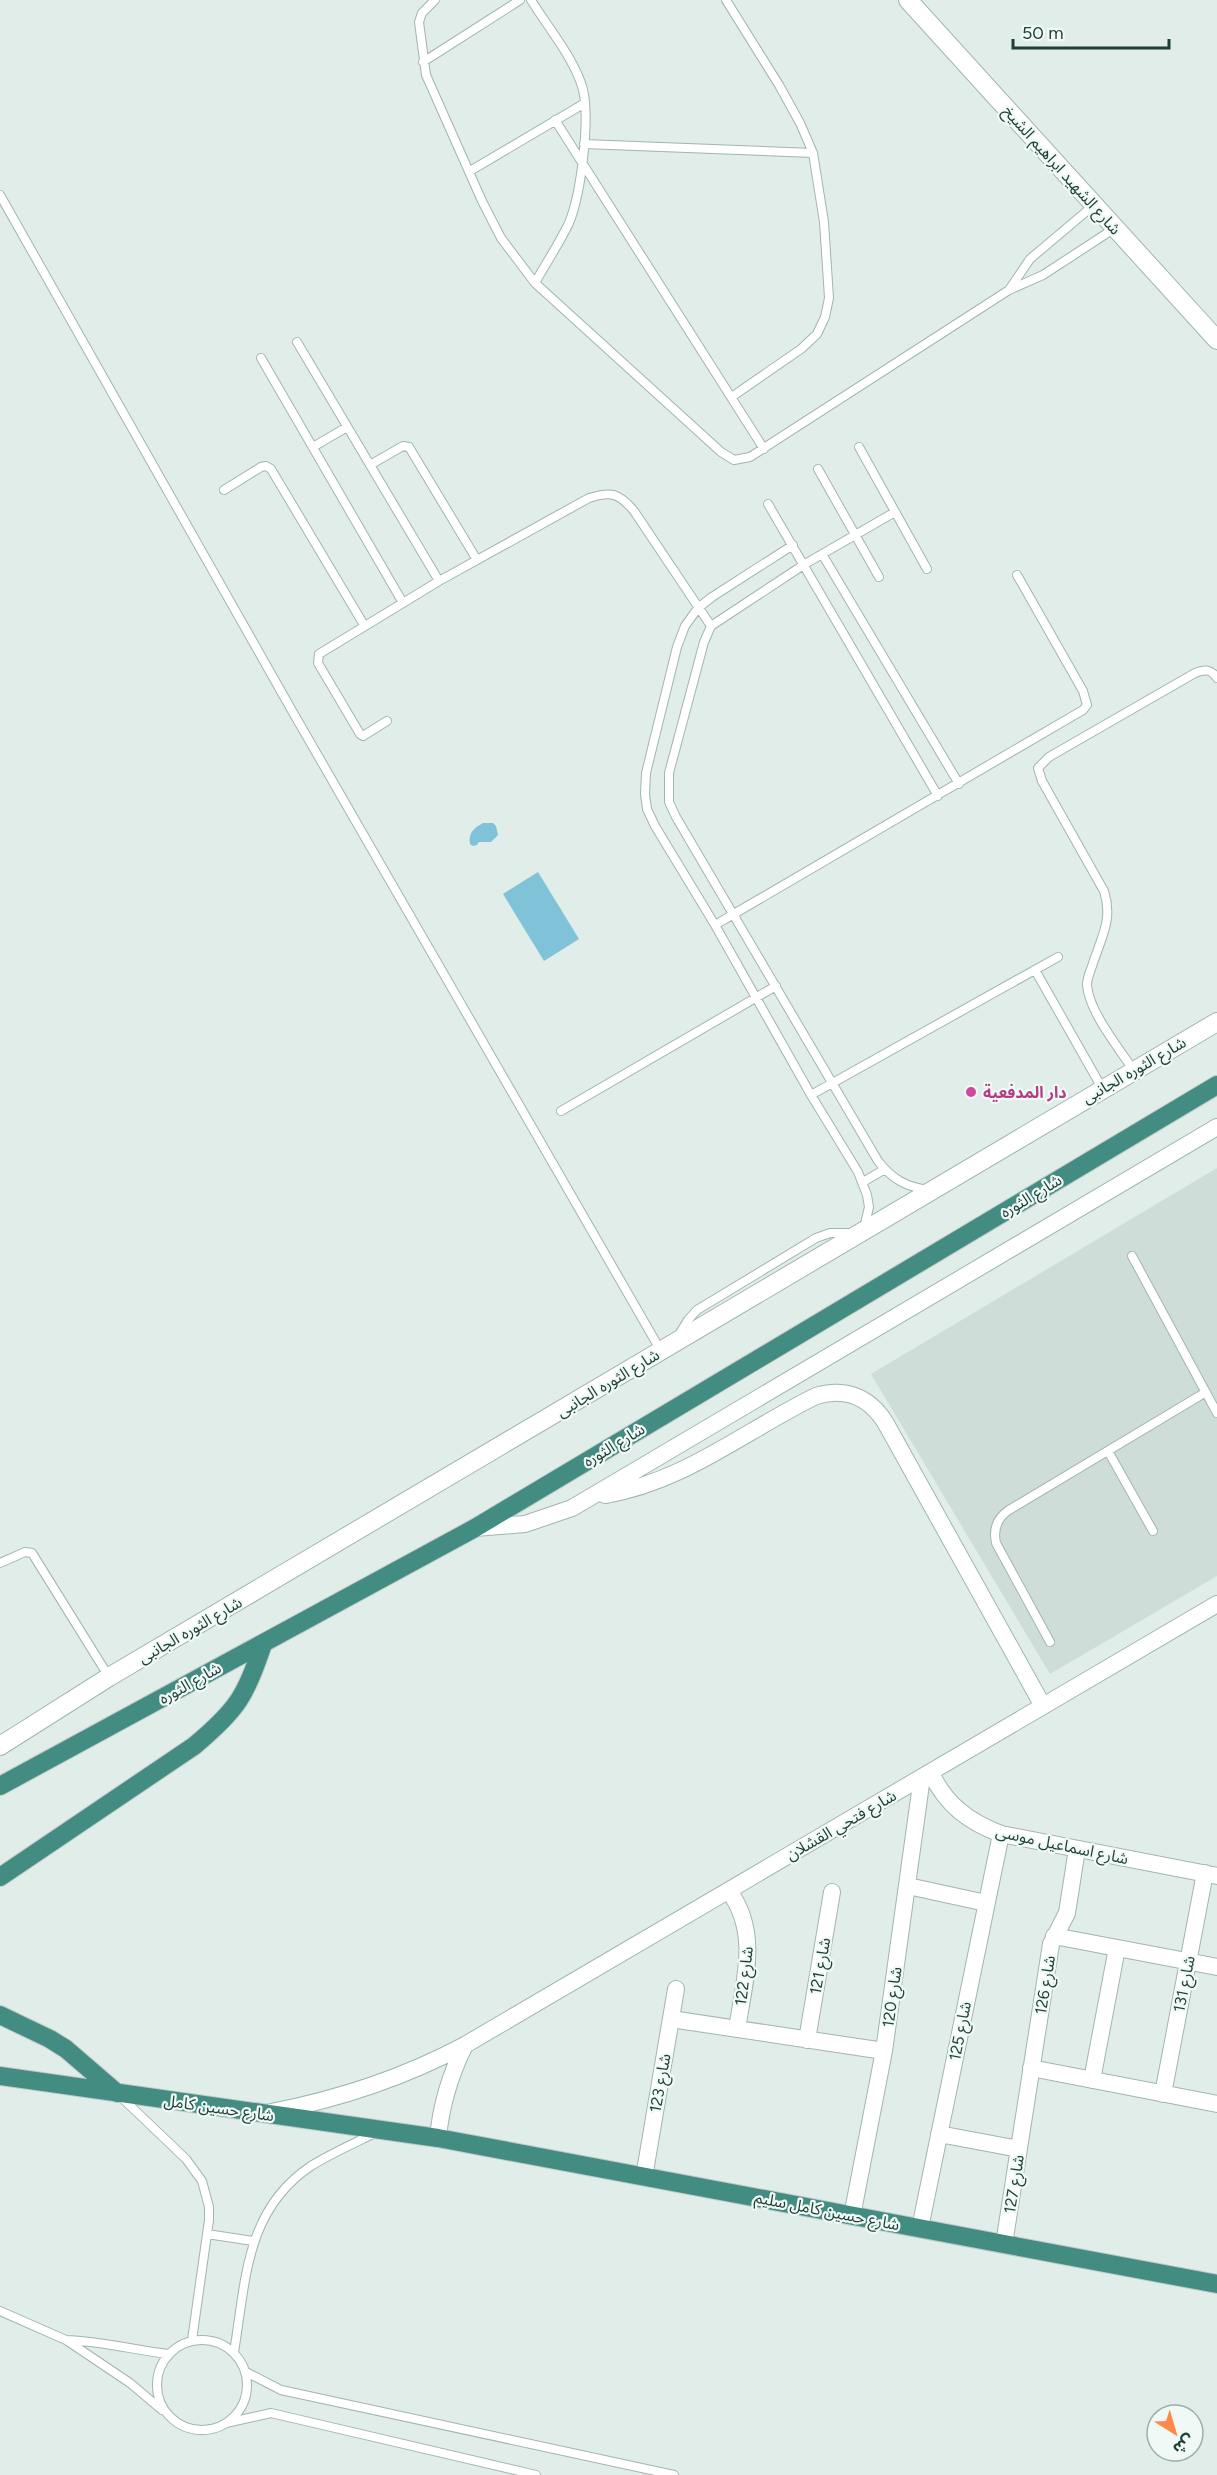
<svg xmlns="http://www.w3.org/2000/svg" width="1217" height="2475" font-family="Figtree,'Noto Sans Arabic',sans-serif">
	<style>
		.built { fill: #ceddd7 }
		.water { fill: #80c3d9 }
		.lines { fill: none; stroke-linecap: round; stroke-linejoin: round }
		.service-casing { stroke: #a2b5b0; stroke-width: 10 }
		.minor-casing { stroke: #a2b5b0; stroke-width: 18 }
		.tertiary-casing { stroke: #a2b5b0; stroke-width: 20 }
		.trunk-casing { stroke: #c0c9c8; stroke-width: 20 }
		.service { stroke: #fff; stroke-width: 8 }
		.minor { stroke: #fff; stroke-width: 16 }
		.tertiary { stroke: #fff; stroke-width: 18 }
		.trunk { stroke: #438c82; stroke-width: 18 }
		.hotel-dot { fill: #d1479c; stroke: #f0f9f5; stroke-width: 2 }
		.labels { text-anchor: middle; dominant-baseline: central; stroke-width: 4.5; stroke-linejoin: round; paint-order: stroke }
		.street-label { font-size: 16px; fill: #1e3f39; stroke: #f0f9f5 }
		.hotel-label { font-size: 16px; font-weight: bold; fill: #b23c85; stroke: #f0f9f5; text-anchor: start }
	</style>
	<rect width="100%" height="100%" fill="#e0ede8"/>
	<path class="built" d="M1217,1168V1576L1050,1674L871,1374Z"/>
	<path class="water" d="M483,823H493L496,826L498,835L491,842H479L477,845L473,846L470,844C468,833 474,828 483,823Z
		M538,872L579,939L544,961L503,894Z"/>
	<g class="lines">
		<g class="service-casing">
			<path id="service" d="M435,0L422,13L419,22L426,75L482,201L501,238L535,283L721,452L734,460L750,457L1009,290L1043,275L1115,228
				M531,0C547,26 570,53 581,83C592,112 581,194 569,223C559,244 546,263 535,283
				M726,0L779,85L800,123L813,153L824,222L829,298L825,317L817,334L801,349L733,396
				M423,62L520,0
				M555,120L764,449
				M584,144L813,153
				M470,171L585,103
				M0,195L291,709L661,1351
				M1009,290L1030,259L1094,205
				M297,342L439,581
				M261,358L403,603
				M313,447L347,427
				M859,447L927,569
				M370,465L403,446L409,447L477,560
				M818,469L879,577
				M224,490L261,467L266,466L271,469L364,625
				M768,504L938,796
				M895,512L805,564L711,626L704,642L669,773V802L676,817L878,1161C892,1179 906,1187 929,1190
				M793,545L712,597L698,608L685,626L677,647L646,773L645,794L647,809L655,826L715,925L811,1095L858,1172L867,1195L869,1207L864,1228
				M822,554L959,784
				M387,721L363,736L360,734L318,663L319,654L439,581L589,498C611,491 619,493 634,511L711,626
				M715,925L1083,710L1087,705L1083,691L1017,575
				M1035,970L1102,1088
				M1134,1071C1119,1048 1089,1012 1087,985C1087,977 1091,970 1093,963C1102,936 1113,919 1104,891L1042,781L1038,768L1049,757L1195,673C1205,669 1211,669 1217,678
				M811,1095L1058,957
				M561,1111L776,986
				M863,1182L885,1169
				M1132,1256L1217,1413
				M678,1336L688,1320L697,1310L816,1238L830,1233H856
				M1108,1451L1153,1531
				M0,1563L25,1552L32,1553L109,1677
				M1050,1642L996,1543C993,1529 997,1518 1009,1510L1206,1392
				M120,2096L186,2159L202,2181L209,2207V2220L192,2340
				M207,2234L253,2241
				M0,2311L66,2340L130,2383L162,2410
				M157 2385a45 45 0 1 1 90 0a45 45 0 1 1-90 0Z
				M66,2340C101,2341 134,2350 168,2354
				M234,2352C246,2281 245,2210 311,2166C332,2153 355,2143 377,2132
				M246,2372L281,2390L674,2475
				M226,2423L271,2413L536,2475"/>
		</g>
		<g class="minor-casing">
			<path id="minor" d="M605,1495C684,1482 746,1430 816,1396C845,1387 869,1397 885,1422L1043,1706
				M475,1528L525,1524L572,1508L1217,1127
				M931,1773C946,1805 969,1822 1001,1834L1217,1876
				M908,1886L986,1903
				M729,1891C760,1933 744,1982 737,2029
				M1054,1936L1217,1967
				M671,2019L884,2051
				M807,2040L832,1892
				M1031,2068L1217,2104
				M1092,2080L1117,1948
				M1163,2094L1205,1873
				M271,2112C339,2099 403,2078 465,2045L1217,1604
				M939,2134L1019,2149
				M438,2138C441,2105 450,2075 465,2045
				M644,2177L676,1989
				M852,2216L884,2051L922,1777
				M920,2228L1001,1834
				M1004,2244L1051,1944L1067,1913L1077,1849"/>
		</g>
		<g class="tertiary-casing">
			<path id="tertiary" d="M908,0L1217,340
				M0,1746L109,1677L1217,1022"/>
		</g>
		<g class="trunk-casing">
			<path id="trunk" d="M0,1786L475,1528L1217,1085
				M0,1877L194,1746C237,1710 246,1696 263,1644
				M0,2015L50,2039L66,2049L117,2093
				M0,2076L438,2138L1217,2284"/>
		</g>
		<use href="#service" class="service"/>
		<use href="#minor" class="minor"/>
		<use href="#tertiary" class="tertiary"/>
		<use href="#trunk" class="trunk"/>
	</g>
	<circle class="hotel-dot" cx="971" cy="1092" r="6"/>
	<g class="labels">
		<g class="street-label">
			<text transform="translate(1062 170) rotate(48)">شارع الشهيد ابراهيم الشيخ</text>
			<text transform="translate(1134 1070) rotate(-30)">شارع الثوره الجانبى</text>
			<text transform="translate(1031 1196) rotate(-31)">شارع الثوره</text>
			<text transform="translate(608 1383) rotate(-31)">شارع الثوره الجانبى</text>
			<text transform="translate(614 1445) rotate(-31)">شارع الثوره</text>
			<text transform="translate(190 1630) rotate(-30)">شارع الثوره الجانبى</text>
			<text transform="translate(190 1683) rotate(-29)">شارع الثوره</text>
			<text transform="translate(841 1825) rotate(-30)">شارع فتحي القشلان</text>
			<text transform="translate(1062 1845) rotate(12)">شارع اسماعيل موسى</text>
			<text transform="translate(820 1966) rotate(-80)">شارع 121</text>
			<text transform="translate(744 1976) rotate(-83)">شارع 122</text>
			<text transform="translate(1184 1984) rotate(-79)">شارع 131</text>
			<text transform="translate(1045 1985) rotate(-81)">شارع 126</text>
			<text transform="translate(892 1997) rotate(-82)">شارع 120</text>
			<text transform="translate(960 2031) rotate(-79)">شارع 125</text>
			<text transform="translate(660 2083) rotate(-80)">شارع 123</text>
			<text transform="translate(219 2108) rotate(8)">شارع حسين كامل</text>
			<text transform="translate(1014 2184) rotate(-81)">شارع 127</text>
			<text transform="translate(827 2211) rotate(11)">شارع حسين كامل سليم</text>
		</g>
		<g class="hotel-label">
			<text x="983" y="1092">دار المدفعية</text>
		</g>
	</g>
	<g transform="translate(1175 2433) rotate(143)"><circle r="28" fill="#f0f9f5" stroke="#9cafaa" stroke-width="1.5"/>
	<path d="M0-4.5L10 22L0 15L-10 22Z" fill="#ff894b"/>
	<text y="-9" font-size="16" font-weight="bold" text-anchor="middle" fill="#1e3f39">ش</text>
	</g>
	<path d="M1013 39v9h156v-9" fill="none" stroke="#1e3f39" stroke-width="3"/>
	<text x="1022" y="39" font-size="18" fill="#1e3f39" stroke="#f0f9f5" stroke-width="4.5" paint-order="stroke">50 m</text>
</svg>
